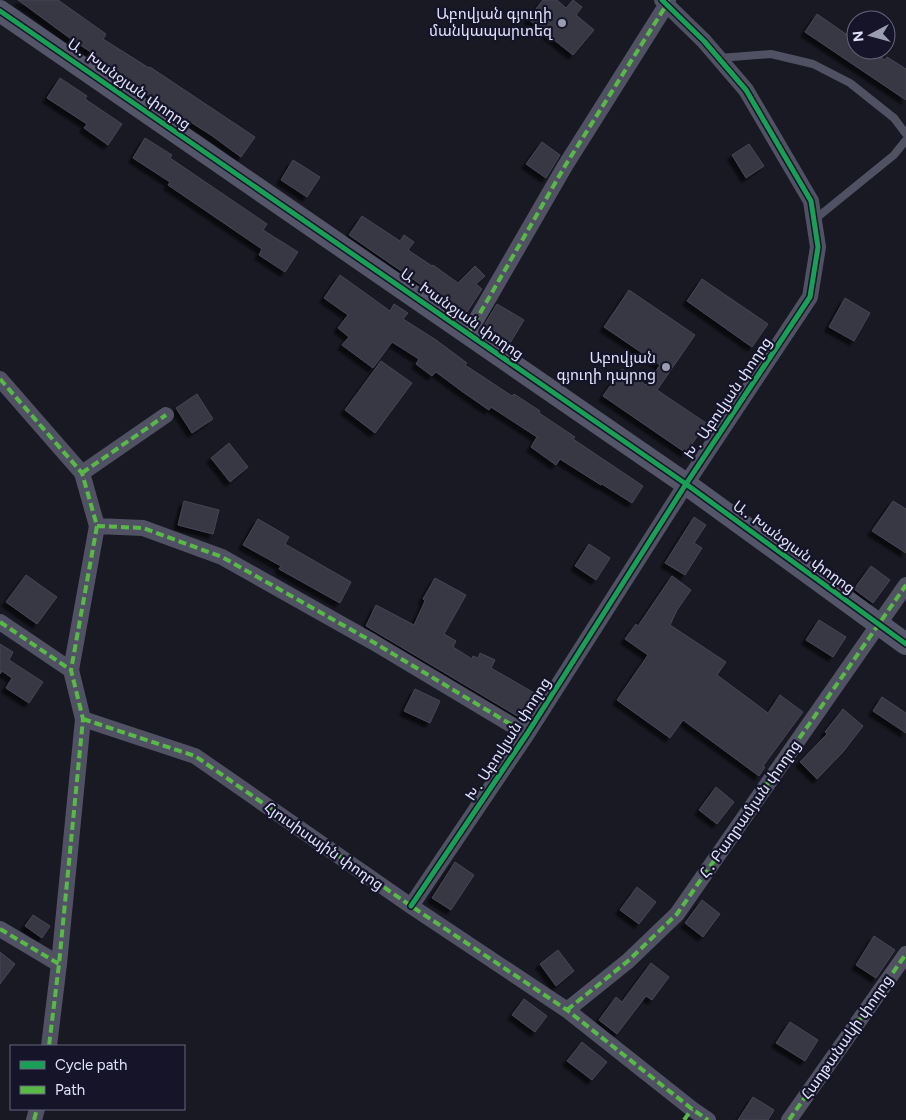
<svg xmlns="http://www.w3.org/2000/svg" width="906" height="1120" font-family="Figtree,'Noto Sans Armenian',sans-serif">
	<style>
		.building { fill: #383845; stroke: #454556; filter: url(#shadow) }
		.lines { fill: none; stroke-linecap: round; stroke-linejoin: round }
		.lane { stroke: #505263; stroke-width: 8 }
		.street { stroke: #505263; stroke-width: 16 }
		.secondary { stroke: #545569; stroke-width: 22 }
		.quiet { stroke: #58b947; stroke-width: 4; stroke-dasharray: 8 4; stroke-linecap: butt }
		.cycleway-casing { stroke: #151429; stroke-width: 8 }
		.cycleway { stroke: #1a9f57; stroke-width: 5 }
		.poi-dot { fill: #9a9cb0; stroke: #151429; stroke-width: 2 }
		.labels { text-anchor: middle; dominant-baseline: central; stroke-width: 4.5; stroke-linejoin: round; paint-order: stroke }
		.poi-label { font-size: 15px; fill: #e0e2fb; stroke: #151429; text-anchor: end }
		.street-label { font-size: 15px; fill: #e0e2fb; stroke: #151429 }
	</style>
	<defs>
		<filter id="shadow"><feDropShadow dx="-4.5" dy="4.5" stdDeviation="1" flood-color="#0009"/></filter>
	</defs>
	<rect width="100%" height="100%" fill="#191924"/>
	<path class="building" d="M18,0H58L106,34L103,39L149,68L150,67L255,137L241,157L211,135L101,65L104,61L67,36Z
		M543,0H557L566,8L573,0L582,7L576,15L594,30L573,55L528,19Z
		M817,14L856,41V50H870L885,60L887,57L906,69V100L805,32Z
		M60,78L87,96L85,99L122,124L108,145L84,128L87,124L47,98Z
		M145,138L172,155L170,158L267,224L263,230L298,252L285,272L259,255L262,249L168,185L170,182L133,158Z
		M542,142L560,155L546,178L526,164Z
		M749,144L764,166L746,178L732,155Z
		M293,160L320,177L307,197L281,180Z
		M362,216L400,241L404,235L414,242L408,250L432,266L433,265L458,283L475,266L485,276L476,284L482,289L465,315L349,235Z
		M340,275L390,311L394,304L408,313L403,319L436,340L467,363L465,365L512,396L514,394L540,411L539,413L575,437L573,439L643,486L632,503L602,484L601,485L560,459L556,465L531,447L537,437L491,407L489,410L463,392L436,372L432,376L416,364L419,359L392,342L373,368L342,345L349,337L338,328L348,315L324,298Z
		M702,279L768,324L752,347L687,301Z
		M629,290L695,335L657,390L706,423L686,453L603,396L622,369L646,385L660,365L604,327Z
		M845,298L870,313L854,341L829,327Z
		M497,304L524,320L510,343L483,327Z
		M381,361L412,383L375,433L345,410Z
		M197,394L213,419L192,433L176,408Z
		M229,443L248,467L230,482L211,458Z
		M184,501L219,510L213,534L178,525Z
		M893,501L906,509V553L872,531Z
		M694,517L706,525L694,543L702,548L685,575L665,563Z
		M258,519L289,537L285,544L351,582L340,603L279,569L281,566L243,545Z
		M589,544L610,558L596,580L575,566Z
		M871,566L890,580L873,603L854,589Z
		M26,575L57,597L37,624L6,602Z
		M672,576L691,590L677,610L670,625L726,662L717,675L768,713L780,695L803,712L763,766L765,767L759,776L683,720L670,738L617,700L648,655L625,639L636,624L638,626Z
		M435,578L466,595L444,634L456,641L453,647L472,659L473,656L478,658L480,653L495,660L491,668L536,694L530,704L533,705L524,720L366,626L376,605L414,625L425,601L423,599Z
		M819,620L846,637L833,657L806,640Z
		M0,644L13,652L9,660L43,682L29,703L6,688L12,678L2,671L0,674Z
		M415,689L440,701L430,723L404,711Z
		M882,697L906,713V733L873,711Z
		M843,709L863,726L843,752L817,779L800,762L827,734L825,732Z
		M716,787L734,802L717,824L699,810Z
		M455,862L474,875L451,910L432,898Z
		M637,887L656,902L639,924L620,910Z
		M702,900L720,914L703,937L685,923Z
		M33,915L50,926L42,938L25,926Z
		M874,936L895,950L876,978L856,965Z
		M558,950L574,971L556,986L540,964Z
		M0,952L15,964L0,984Z
		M651,963L669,977L652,1000L646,996L617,1034L599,1020L616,997L622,1002Z
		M524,999L547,1016L535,1032L512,1015Z
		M790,1022L818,1040L805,1061L776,1043Z
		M582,1042L607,1062L592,1080L567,1061Z
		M753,1097L774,1110L768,1120H738Z"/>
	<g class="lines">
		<path class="lane" d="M719,58L771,54L813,64L850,83L894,118L906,134
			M814,220L894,155L906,140"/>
		<path class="street" d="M468,334L565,166L667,4L668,0
			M0,379L82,473L97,526L71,670L83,719L59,964L49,1046
			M82,473L166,415
			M97,526L143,528L222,557L373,642L527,734
			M0,622L71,670
			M83,719L195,756L411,906L567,1010L692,1109L708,1120
			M411,906L527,734L686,484L810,297L818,247L811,201L746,90L704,41L662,0
			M0,929L59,964
			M567,1010L628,961L677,914L906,585
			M34,1120L37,1109
			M789,1120L906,954"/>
		<path class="secondary" d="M0,11L686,484L906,644"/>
		<path class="quiet" d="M468,334L565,166L667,4L668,0
			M0,379L82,473L97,526L71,670L83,719L59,964L49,1046
			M82,473L166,415
			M97,526L143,528L222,557L373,642L527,734
			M0,622L71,670
			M83,719L195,756L411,906L567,1010L692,1109L708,1120
			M0,929L59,964
			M567,1010L628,961L677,914L906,585
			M34,1120L37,1109
			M684,1120L692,1109
			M789,1120L906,954"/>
		<g class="cycleway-casing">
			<path id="cycleway" d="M0,11L686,484L906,644
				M411,906L527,734L686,484L810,297L818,247L811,201L746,90L704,41L662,0"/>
		</g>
		<use href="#cycleway" class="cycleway"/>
	</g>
	<g class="poi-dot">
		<circle cx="562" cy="23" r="5"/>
		<circle cx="666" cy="367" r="5"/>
	</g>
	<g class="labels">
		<g class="poi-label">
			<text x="552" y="14">Աբովյան գյուղի<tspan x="552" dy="17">մանկապարտեզ</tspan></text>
			<text x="656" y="358">Աբովյան<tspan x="656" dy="17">գյուղի դպրոց</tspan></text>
		</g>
		<g class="street-label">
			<text transform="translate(129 84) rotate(35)">Ա․ Խանջյան փողոց</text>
			<text transform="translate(462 314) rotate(35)">Ա․ Խանջյան փողոց</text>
			<text transform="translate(728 398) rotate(-56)">Խ․ Աբովյան փողոց</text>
			<text transform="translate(794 547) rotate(36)">Ա․ Խանջյան փողոց</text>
			<text transform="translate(508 739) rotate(-57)">Խ․ Աբովյան փողոց</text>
			<text transform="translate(750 809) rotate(-55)">Հ․ Բաղրամյան փողոց</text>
			<text transform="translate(324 846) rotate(35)">Հյուսիսային փողոց</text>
			<text transform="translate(847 1037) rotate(-55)">Հաղթանակի փողոց</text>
		</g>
	</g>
	<rect x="10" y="1045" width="175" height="65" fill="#151429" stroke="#66667d"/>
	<rect x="20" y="1061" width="25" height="8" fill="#1a9f57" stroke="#66667d"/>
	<text x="55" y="1070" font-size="15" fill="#e0e2fb">Cycle path</text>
	<rect x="20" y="1086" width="25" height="8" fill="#58b947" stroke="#66667d"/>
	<text x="55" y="1095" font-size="15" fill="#e0e2fb">Path</text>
	<g transform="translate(871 35) rotate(264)"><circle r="24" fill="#151429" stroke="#66667d"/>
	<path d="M0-4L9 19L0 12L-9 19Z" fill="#9a9cb0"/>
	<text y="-8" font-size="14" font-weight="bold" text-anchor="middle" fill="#e0e2fb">N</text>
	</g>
</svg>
